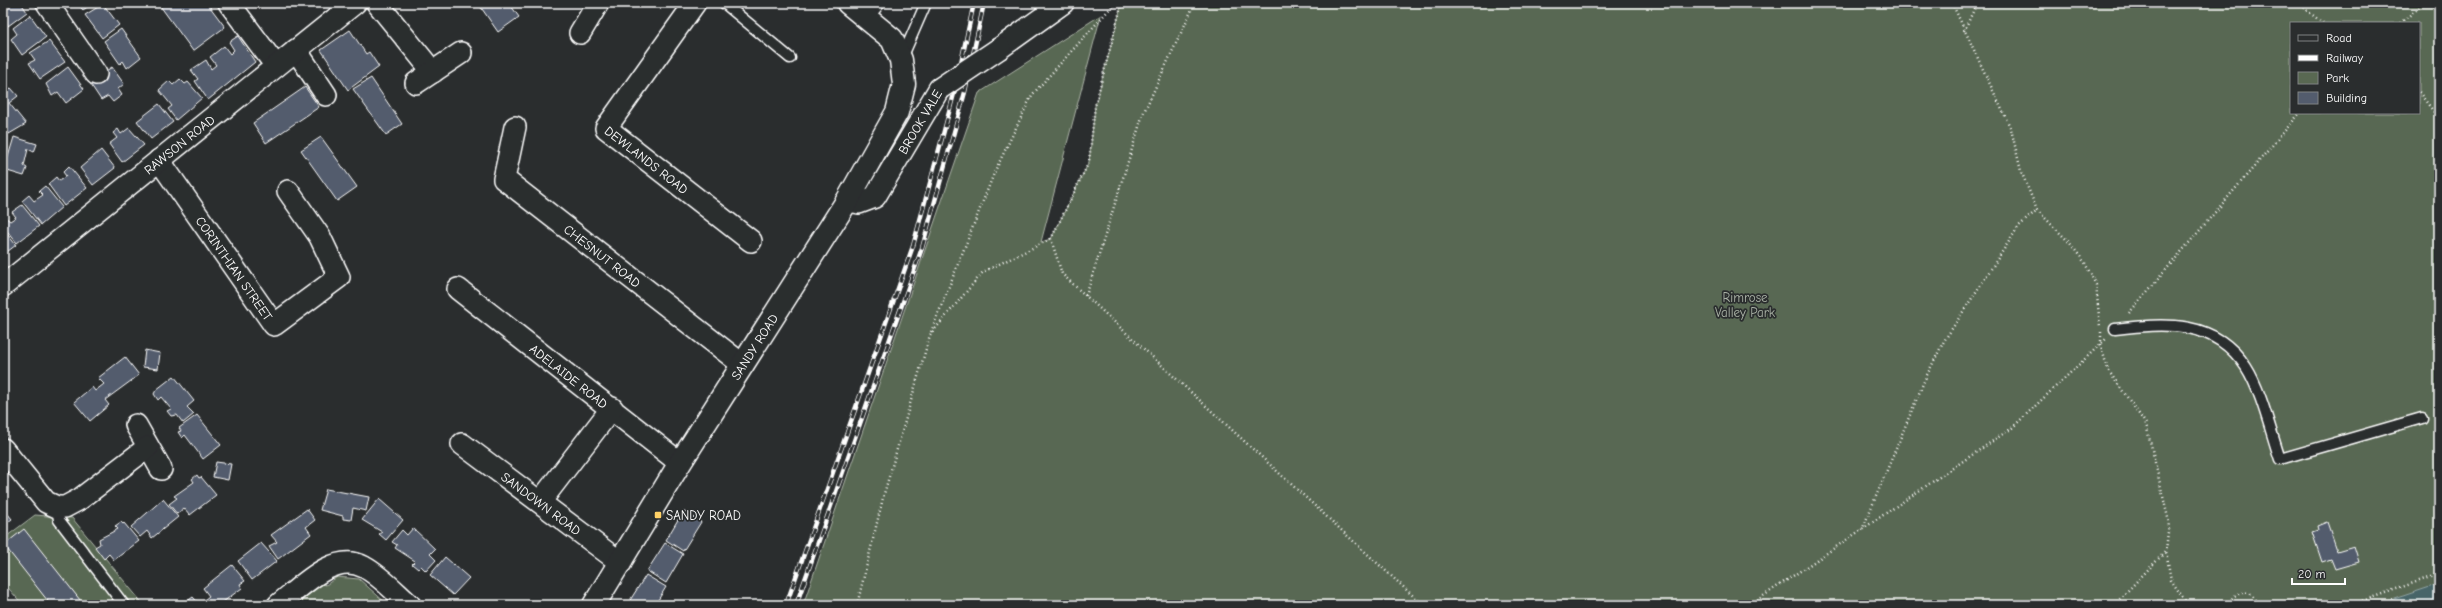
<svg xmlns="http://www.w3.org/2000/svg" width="2442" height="608" font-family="'Comic Neue',sans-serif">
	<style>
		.green { fill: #596852; stroke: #acb4a8; fill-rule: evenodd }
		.water { fill: #476568; stroke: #91a3a4 }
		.building { fill: #535c6d; stroke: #fff }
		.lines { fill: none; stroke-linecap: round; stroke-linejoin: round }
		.service-casing { stroke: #fff; stroke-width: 13 }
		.minor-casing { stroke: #fff; stroke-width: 24 }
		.secondary-casing { stroke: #fff; stroke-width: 25 }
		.path { stroke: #fff; stroke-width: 2.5; stroke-dasharray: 1 3; stroke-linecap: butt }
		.service { stroke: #2a2d2e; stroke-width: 10 }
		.minor { stroke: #2a2d2e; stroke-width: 21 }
		.secondary { stroke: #2a2d2e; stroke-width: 22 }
		.rail-casing { stroke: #fff; stroke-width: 4.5 }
		.rail { stroke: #2a2d2e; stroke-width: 3; stroke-dasharray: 9; stroke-linecap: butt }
		.minor-bridge-casing { stroke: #fff; stroke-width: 24; stroke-linecap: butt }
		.minor-bridge { stroke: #2a2d2e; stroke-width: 21 }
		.poi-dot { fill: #ffd166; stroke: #2a2d2e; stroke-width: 1.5 }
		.labels { text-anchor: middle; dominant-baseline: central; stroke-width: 3.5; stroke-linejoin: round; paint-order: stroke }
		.street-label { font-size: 13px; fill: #fff; stroke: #2a2d2e }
		.park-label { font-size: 13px; fill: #acb4a8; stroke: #2a2d2e }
		.poi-label { font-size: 13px; fill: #fff; stroke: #2a2d2e; text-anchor: start }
	</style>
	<rect width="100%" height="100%" fill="#2a2d2e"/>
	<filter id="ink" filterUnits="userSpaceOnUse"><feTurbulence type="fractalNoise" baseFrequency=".025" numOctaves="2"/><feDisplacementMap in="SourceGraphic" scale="8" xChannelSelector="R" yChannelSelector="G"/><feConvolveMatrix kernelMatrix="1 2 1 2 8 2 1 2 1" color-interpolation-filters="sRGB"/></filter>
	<g filter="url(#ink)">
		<path class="green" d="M1122,3H2439V603L2432,605H803L979,93L1101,15L1041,242L1051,239L1089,162L1095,106ZM2291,23H2419V113H2291Z
			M35,515L72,518L144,605H23L3,582V539Z
			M337,577L359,579L386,603L384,605H295L323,584L326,585Z"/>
		<path class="water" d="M2439,584V605H2376Z"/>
		<path class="building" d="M3,3H21L27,12L8,26L5,20L3,22Z
			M77,3H93L83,10Z
			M158,3H207L225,27L193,51Z
			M483,3H509L519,17L498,32L480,6Z
			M103,4L119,25L102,38L85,15Z
			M30,15L46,37L22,55L11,39L17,34L13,28Z
			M121,29L141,57L127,68L123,61L120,64L104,41Z
			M350,30L366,54L369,52L379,67L348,90L321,50Z
			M238,36L255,62L208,100L195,81L198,79L191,70L206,60L211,69L216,65L210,57L224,46L230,54L234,50L229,42Z
			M49,41L65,62L40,79L29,63L35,60L30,53Z
			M68,67L84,89L66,103L58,92L52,96L46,84Z
			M112,67L124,84L118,89L122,95L113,102L108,96L101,100L89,82Z
			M371,78L402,124L386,135L353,89Z
			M180,79L185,84L188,82L202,98L176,120L168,109L172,106L159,90L169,81L173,85Z
			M305,87L319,107L266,143L253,123Z
			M11,88L18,96L9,103L26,124L9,134L3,127V94Z
			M159,104L173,122L151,139L137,121Z
			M129,128L144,145L122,162L109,144L117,138L113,133L118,129L121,134Z
			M14,137L37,144L34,152L28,149L24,166L27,168L24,176L4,170Z
			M321,137L357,187L337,201L301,150Z
			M101,150L115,168L93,185L80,168Z
			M69,166L87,188L64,206L48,184L56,177L59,181L66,176L63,172Z
			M45,186L62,207L41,225L22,201L29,195L34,201L43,195L39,191Z
			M22,205L39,226L17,243L3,226V219L5,217L10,221L16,217L12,212Z
			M3,229L16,245L3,255Z
			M145,350L160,353L158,369L143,367Z
			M125,357L139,375L105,400L109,405L90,421L74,402L92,387L95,391L104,384L98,378Z
			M174,376L194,401L187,407L194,414L183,423L177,415L171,416L167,411L171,409L161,397L158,400L154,394L156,390Z
			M197,415L221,445L203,459L185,435L182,438L178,432L181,431L179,428Z
			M216,462L231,464L228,480L213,477Z
			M197,475L199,478L201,477L216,495L190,515L184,508L177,514L169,504L177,498L174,496L194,482L192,479Z
			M326,489L369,497L366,511L353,508L351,520L343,519V516L320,510Z
			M163,499L178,517L152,538L147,531L140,537L131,527Z
			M379,499L403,520L386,540L379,534L382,532L362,520Z
			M3,508L12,519L3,526Z
			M307,509L315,520L306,527L311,534L278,559L269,546L277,542L271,535Z
			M683,511L701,522L683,551L666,540Z
			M121,522L123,524L124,523L139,541L114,560L109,554L104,559L95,547L100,544L99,539L118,529L115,526Z
			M2327,522L2337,551L2354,546L2359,562L2335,569L2331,559L2322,562L2312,532L2318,530L2317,526Z
			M413,528L435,549L430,554L436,560L426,571L421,566L418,569L412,564L415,561L395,548L397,545L392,542L402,530L407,535Z
			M24,529L84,605H51L4,545Z
			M261,543L277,561L252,580L238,561Z
			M665,543L683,554L666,583L647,571Z
			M445,557L469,578L453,595L430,575Z
			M232,565L245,581L240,584L242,588L219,605H207L204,600L209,596L203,588Z
			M646,575L666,587L655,605H627Z
			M193,597L200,605H182Z"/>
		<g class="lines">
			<g class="service-casing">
				<path id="service" d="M724,3L790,58
					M867,19L880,3
					M902,58L926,3
					M2115,329C2165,323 2215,319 2246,367C2261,390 2271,433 2280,459L2422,418
					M57,507L59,520L124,605"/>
			</g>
			<g class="minor-casing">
				<g id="minor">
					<path d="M47,3L96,74"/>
					<path d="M229,3L276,66"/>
					<path d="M377,3L433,72"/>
					<path id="s1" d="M695,3L606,128L751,241"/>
					<path d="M580,33L598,3"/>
					<path d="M1000,48L1063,3"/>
					<path d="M296,50L326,95"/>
					<path d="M416,83L461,53"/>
					<path id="s2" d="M515,127L504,179L743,365"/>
					<path id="s3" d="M159,160L274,325L339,277L320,237L288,191"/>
					<path id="s4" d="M847,201L859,203L875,197L939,89"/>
					<path id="s5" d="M3,286L355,3"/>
					<path id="s6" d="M458,289L680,463"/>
					<path d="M136,425L161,469"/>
					<path id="s7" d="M462,444L621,563"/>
					<path d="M3,449L46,502L57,507H65L80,499L148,447"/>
					<path d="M540,502L612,408"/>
					<path d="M278,605C299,589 334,550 364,567C381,576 396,593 410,605"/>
				</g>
			</g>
			<g class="secondary-casing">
				<g id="secondary">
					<path id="s8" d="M594,605L680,463L847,201L897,112L904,84L901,60L892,39L848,3"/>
				</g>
			</g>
			<path class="path" d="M1122,3L1095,106L1089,162L1051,239L1062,274L1423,605
				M1952,3L2011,129L2021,171L2037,210L2069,242L2085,263L2096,285L2100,327
				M2297,3L2323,23
				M2400,23L2425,3
				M1964,31L1977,3
				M2419,92L2439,119
				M1086,296L1143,114L1195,3
				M2129,313L2300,113
				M931,332L995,171L1032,95L1115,3
				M2101,332V346L2108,370L2146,424L2169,522L2166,551L2171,580L2188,605
				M1862,530L1925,379L1944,341L2019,226L2037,210
				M857,605L884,494L930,335L983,272L1051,239
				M1750,605L2012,428L2107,338
				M2114,605L2166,551
				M2227,605C2234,595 2238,592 2250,593L2260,605
				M2351,605L2439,574"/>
			<use href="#service" class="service"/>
			<use href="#minor" class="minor"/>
			<use href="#secondary" class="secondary"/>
			<g class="rail-casing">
				<path id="rail" d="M786,605L913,246L955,90L974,3
					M796,605L922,248L965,92L984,3"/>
			</g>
			<use href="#rail" class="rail"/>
			<g class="minor-bridge-casing">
				<path id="minor-bridge" d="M939,89L1000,48"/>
			</g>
			<use href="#minor-bridge" class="minor-bridge"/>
		</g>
	</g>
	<rect class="poi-dot" x="654" y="511" width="8" height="8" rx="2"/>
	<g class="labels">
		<g class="street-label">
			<text stroke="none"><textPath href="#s4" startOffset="117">BROOK VALE</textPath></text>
			<text stroke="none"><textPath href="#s5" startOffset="226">RAWSON ROAD</textPath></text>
			<text stroke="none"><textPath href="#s1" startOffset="205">DEWLANDS ROAD</textPath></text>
			<text stroke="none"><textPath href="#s2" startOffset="178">CHESNUT ROAD</textPath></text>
			<text stroke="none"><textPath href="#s3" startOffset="132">CORINTHIAN STREET</textPath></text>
			<text stroke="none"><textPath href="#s8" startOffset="304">SANDY ROAD</textPath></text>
			<text stroke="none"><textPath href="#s6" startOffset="141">ADELAIDE ROAD</textPath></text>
			<text stroke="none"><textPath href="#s7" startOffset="99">SANDOWN ROAD</textPath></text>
		</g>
		<g class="park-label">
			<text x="1745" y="297">Rimrose<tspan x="1745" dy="15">Valley Park</tspan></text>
		</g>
		<g class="poi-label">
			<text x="666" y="515">SANDY ROAD</text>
		</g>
	</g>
	<rect width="2442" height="608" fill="none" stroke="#2a2d2e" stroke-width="16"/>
	<rect x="8" y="8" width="2426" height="592" fill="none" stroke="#fff" stroke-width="1.5" filter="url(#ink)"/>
	<rect x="2290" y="22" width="130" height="92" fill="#2a2d2e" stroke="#7f8182"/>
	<rect x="2298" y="35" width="20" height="6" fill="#2a2d2e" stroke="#7f8182"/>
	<text x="2326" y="42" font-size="12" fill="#ffffff">Road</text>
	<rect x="2298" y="55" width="20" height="6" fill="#ffffff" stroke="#7f8182"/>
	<text x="2326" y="62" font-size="12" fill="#ffffff">Railway</text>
	<rect x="2298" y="72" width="20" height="12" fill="#596852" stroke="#7f8182"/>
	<text x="2326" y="82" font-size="12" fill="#ffffff">Park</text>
	<rect x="2298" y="92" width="20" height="12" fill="#535c6d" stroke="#7f8182"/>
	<text x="2326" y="102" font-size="12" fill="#ffffff">Building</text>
	<path d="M2292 578v6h53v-6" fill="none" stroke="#ffffff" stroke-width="2"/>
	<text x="2298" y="578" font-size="12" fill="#ffffff" stroke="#2a2d2e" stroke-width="3" paint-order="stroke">20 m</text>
</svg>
